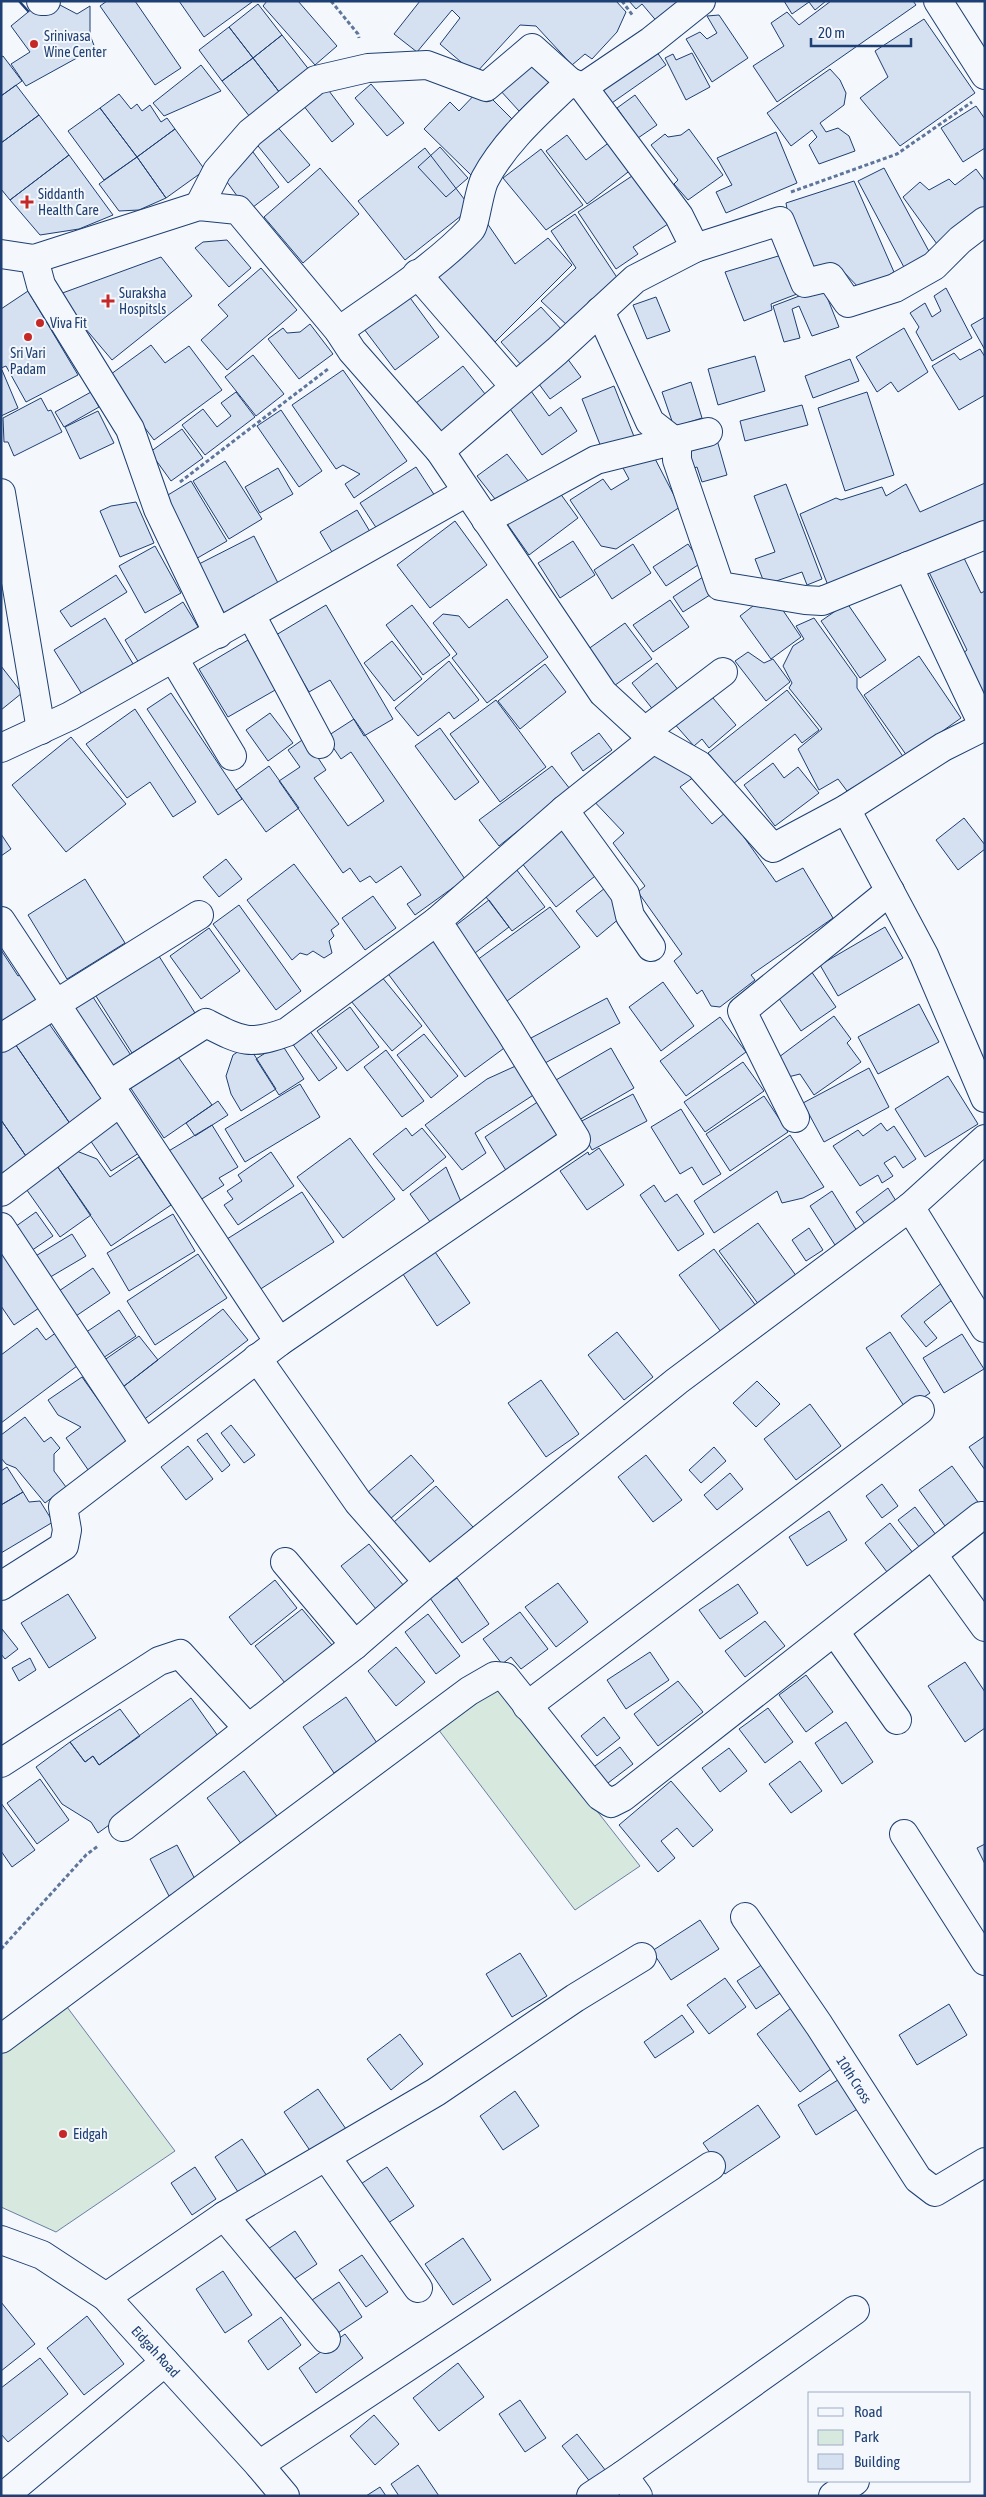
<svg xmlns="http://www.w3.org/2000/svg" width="986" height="2497" font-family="'Asap Condensed',sans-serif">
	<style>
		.green { fill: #d7e8df; stroke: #687fa3 }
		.building { fill: #d5e0f0; stroke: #1d3f73 }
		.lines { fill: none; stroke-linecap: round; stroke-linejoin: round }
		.minor-casing { stroke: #1d3f73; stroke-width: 30 }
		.path { stroke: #5e769c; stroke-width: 3; stroke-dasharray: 4 2.5; stroke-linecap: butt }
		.minor { stroke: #f4f7fb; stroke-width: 28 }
		.wall { stroke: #1d3f73; stroke-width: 2.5 }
		.poi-dot { fill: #c62828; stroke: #f4f7fb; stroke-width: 2 }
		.labels { text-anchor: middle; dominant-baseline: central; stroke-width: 4; stroke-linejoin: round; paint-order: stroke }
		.poi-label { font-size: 14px; fill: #1d3f73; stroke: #f4f7fb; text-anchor: start }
		.street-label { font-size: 14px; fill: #1d3f73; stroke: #f4f7fb }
	</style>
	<rect width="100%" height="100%" fill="#f4f7fb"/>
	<path class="green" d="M496,1682L640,1866L575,1910L438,1729Z
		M64,2003L175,2151L56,2232L1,2207V2049Z"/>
	<path class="building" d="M107,1H135L181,68L155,85L100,6Z
		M179,1H252V2L204,37Z
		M267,1H298L337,46L315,65L263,6Z
		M420,1H616L626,12L617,32L592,59L585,54L572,65L536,26L520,25L475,74L440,44L460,18L452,10L417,52L394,34Z
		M629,1H685L659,24L642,4L636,9Z
		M784,1H826L815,10L809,2L792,14Z
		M831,1H913L916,5L777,102L753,66L784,46L771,23L787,12L799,25Z
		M38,4L49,8L60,5L77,14L90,6V35L95,48L26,86L11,64L30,52L11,26Z
		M258,4L282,35L253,58L229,27Z
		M719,15L748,58L712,82L686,39L700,32L707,39L717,33L707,16Z
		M924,19L975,93L900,146L860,98L888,77L875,51Z
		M229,27L253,58L222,81L199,50Z
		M282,35L310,71L280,93L253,58Z
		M654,48L666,65L609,105L597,88Z
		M692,53L710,87L686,100L665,58L673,54L676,60Z
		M3,56L22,81L1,96V57Z
		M533,57L553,79L519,111L499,89Z
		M253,58L280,93L250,117L222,81Z
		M201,65L221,91L164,116L153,103Z
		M830,69L840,80L846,93L844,105L820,123L826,132L838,128L849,136L855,151L819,164L809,145L817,137L812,130L791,146L767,113Z
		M371,84L404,123L387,136L355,98Z
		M16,85L39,115L1,143V96Z
		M326,87L354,124L332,142L303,105Z
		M481,88L516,123L495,150L471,175L424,129L450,102L459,111Z
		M119,94L131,109L137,104L142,111L150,105L161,122L167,118L175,129L137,157L100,108Z
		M635,95L657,125L638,138L617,108Z
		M976,106L985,119V148L963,162L941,128Z
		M100,108L137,157L104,180L68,131Z
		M39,115L69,155L10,200L1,189V143Z
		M275,124L310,165L288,183L254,141Z
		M175,129L205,170L166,198L137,157Z
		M689,129L723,175L688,200L674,184L678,180L651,145L665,134L668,137L681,135Z
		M776,132L797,183L726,213L716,192L732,185L717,158Z
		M567,135L586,160L611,141L632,169L587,204L546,151Z
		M440,147L468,178L446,197L418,167Z
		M250,148L279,187L248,211L219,171Z
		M425,148L471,208L405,260L358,201Z
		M541,149L583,205L546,230L503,178Z
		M69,155L113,215L79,229L40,235L10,200Z
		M137,157L166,198L139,210L119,211L99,184Z
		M320,168L359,214L303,263L264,217Z
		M884,168L932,257L906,271L858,181Z
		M976,169L985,181V209L937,244L903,197L920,182L929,190L949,179L955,185Z
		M635,174L668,224L633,247L638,254L616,269L578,212Z
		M854,181L894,272L862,291L838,266L810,275L790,227L786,203Z
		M575,214L618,279L568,326L541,301L576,268L551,231Z
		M487,223L515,264L548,238L572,265L495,342L431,269Z
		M227,240L251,268L229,287L195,248L203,242Z
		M785,254L797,294L771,304L772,310L744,321L725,272Z
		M161,257L192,296L112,360L57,295Z
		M261,268L297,310L227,370L201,340L228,316L218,305Z
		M823,287L839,327L812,336L799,306L792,309L800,338L784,342L773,306Z
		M946,288L972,338L932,361L916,332L919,327L910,313L925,303L932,317L941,311L934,296Z
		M28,291L78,375L26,402L6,366L1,368V309Z
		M405,291L439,337L395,370L361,325Z
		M656,297L670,331L647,339L633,305Z
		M541,307L562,330L522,366L501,342Z
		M985,317V350L971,325Z
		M310,324L333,354L299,379L268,339L283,328L287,333L300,332Z
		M904,328L928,372L898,392L891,382L877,392L856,357Z
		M151,345L165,363L189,346L222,390L154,440L107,377Z
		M980,349L985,357V395L959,410L932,366L954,353L960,360Z
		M564,354L581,377L550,399L533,376Z
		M253,355L284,394L256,416L225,377Z
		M755,356L765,391L718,405L708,369Z
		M850,359L859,381L813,398L805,376Z
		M463,366L489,399L442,436L416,403Z
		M2,370L18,408L1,416V370Z
		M343,370L407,461L354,498L345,484L360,474L343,465L336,469L292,405Z
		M691,382L702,418L674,427L662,392Z
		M614,386L635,439L603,452L582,399Z
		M531,391L549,416L561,407L577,431L542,455L508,406Z
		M91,392L99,407L64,427L55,412Z
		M236,392L255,417L205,455L182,425L203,409L217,427L231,416L221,403Z
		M867,392L894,475L845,491L818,408Z
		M41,398L48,411L51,410L62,432L14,456L8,442H4L3,418Z
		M802,405L808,425L745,441L740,421Z
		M281,410L322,471L299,487L257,426Z
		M98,411L114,443L80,459L65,427Z
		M182,429L203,458L171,481L150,452Z
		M717,440L727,475L702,482L697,467L685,471L679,451Z
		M651,451L680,507L616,549L601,546L570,500L603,479L611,490L629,479L623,468L627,459Z
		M507,454L529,482L499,504L477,476Z
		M225,461L262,519L229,539L193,481Z
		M416,467L435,496L379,532L360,503Z
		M278,468L293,494L260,513L245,487Z
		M191,481L227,541L194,560L158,501Z
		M985,483V529L829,588L800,514L836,498L841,500L882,487L886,496L906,484L920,512Z
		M786,484L822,579L807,585L802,572L765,585L755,559L775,552L754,496Z
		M557,489L578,518L529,555L503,518Z
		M136,502L154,543L120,557L100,511L111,506Z
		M357,510L372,535L335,557L320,532Z
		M455,521L487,565L430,608L397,565Z
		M254,536L279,585L224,613L199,564Z
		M573,541L595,575L560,598L538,563Z
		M633,544L651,573L612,599L594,570Z
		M688,544L701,563L666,586L653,567Z
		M155,546L181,593L145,613L119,566Z
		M963,556L981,593L985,591V704L961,655L967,650L929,572Z
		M116,575L127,592L71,627L60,611Z
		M703,577L713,593L683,612L673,597Z
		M507,599L548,657L487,703L452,658L457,654L433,623L443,614L459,616L469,628Z
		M762,599L780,606L801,637L771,659L740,616Z
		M670,600L689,627L653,652L633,625Z
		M183,602L200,630L142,668L125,640Z
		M847,603L886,660L860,678L821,621Z
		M326,605L393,719L364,736L330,680L309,692L276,635Z
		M412,605L450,655L423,675L386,625Z
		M105,618L135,667L85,699L54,650Z
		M814,618L857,678V688L904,758L847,791L838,779L819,790L798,749L822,729L789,688L792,683L783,666L793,646L804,639L796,626Z
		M625,623L652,659L611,688L584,652Z
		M248,640L277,689L228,717L199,669Z
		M392,641L422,679L394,701L364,663Z
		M748,652L764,663L773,659L790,682L766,701L735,661Z
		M919,656L961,718L907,756L864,695Z
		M449,661L479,700L454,719L449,712L418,736L395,708Z
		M657,663L683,696L658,716L632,683Z
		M545,664L566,692L520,729L498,701Z
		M1,666L22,693L1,710Z
		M787,690L819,730L802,743L795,734L733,784L708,753Z
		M707,691L736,725L709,748L702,739L694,746L672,721Z
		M171,693L242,799L218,815L147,709Z
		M496,700L546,767L500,802L450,734Z
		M135,709L196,802L173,817L150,782L127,798L86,744Z
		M270,713L293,743L268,761L246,730Z
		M354,719L465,879L415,915L407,904L421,895L401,866L376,883L370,876L360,882L350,868L343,873L279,781L300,767L288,750L305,738L326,770L314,778L348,826L384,801L351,752L341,759L326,737Z
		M440,728L479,782L455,800L415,746Z
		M599,733L612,750L583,771L571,753Z
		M71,737L126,804L66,852L12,785Z
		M646,749L694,777L680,787L712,824L726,812L776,882L803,868L833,918L751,975L755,980L720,1007L711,1006L702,990L697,994L674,961L682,954L638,892L645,886L613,843L624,833L589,796Z
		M773,763L784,778L798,767L819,793L775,826L744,785Z
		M269,766L299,808L266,832L236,790Z
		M552,766L570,789L499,846L479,820Z
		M964,818L985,845V849L958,870L936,840Z
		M565,821L604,869L556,907L518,858Z
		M1,834L11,849L1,856Z
		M226,859L242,879L219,897L203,877Z
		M294,864L339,924L331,930L334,936L329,941L332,953L324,958L313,951L307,955L300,953L292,960L247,900Z
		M516,869L545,907L512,931L483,893Z
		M85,879L125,943L67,979L28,915Z
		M605,888L626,913L597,937L576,911Z
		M373,896L396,928L365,950L342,918Z
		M489,900L509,927L475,953L455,926Z
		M239,905L301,991L276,1010L213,924Z
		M550,907L580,947L503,1004L473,963Z
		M885,927L903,958L838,996L820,965Z
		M209,928L240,971L201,999L170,956Z
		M433,937L511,1043L465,1077L386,971Z
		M1,950L18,976L23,973L41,1000L1,1026Z
		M157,953L195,1013L132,1053L94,993Z
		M811,971L836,1007L801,1031L776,994Z
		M381,976L422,1026L392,1051L351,1001Z
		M663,982L694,1026L661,1051L629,1007Z
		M91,994L134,1060L112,1075L68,1009Z
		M607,998L620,1023L545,1063L531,1038Z
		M919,1004L939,1042L878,1074L858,1037Z
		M350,1007L379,1047L347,1071L317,1031Z
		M834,1016L851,1039L847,1043L861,1062L814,1095L800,1074L788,1077L775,1060Z
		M720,1017L746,1052L686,1096L660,1061Z
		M45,1018L106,1105L73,1128L13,1041Z
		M309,1030L337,1068L319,1081L292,1043Z
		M424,1034L458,1076L431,1098L397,1055Z
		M13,1041L73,1128L28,1159L1,1120V1049Z
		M281,1043L304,1079L279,1095L256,1059Z
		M248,1045L276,1089L241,1111L231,1094L226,1076L233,1055Z
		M611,1048L634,1088L579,1120L556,1080Z
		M386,1050L424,1101L402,1117L364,1067Z
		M174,1051L212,1105L164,1138L128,1084Z
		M743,1062L764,1091L705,1132L684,1102Z
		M520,1064L538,1092L475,1133L486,1153L462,1170L425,1125L487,1079Z
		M869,1068L889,1107L824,1142L803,1103Z
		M948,1076L978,1124L925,1157L895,1109Z
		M300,1084L320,1117L245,1162L225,1129Z
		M633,1094L647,1121L592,1150L578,1123Z
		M764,1096L788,1132L730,1171L706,1134Z
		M542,1099L565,1134L507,1172L485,1137Z
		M218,1101L228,1115L195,1136L186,1123Z
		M681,1109L721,1174L703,1185L692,1167L680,1174L651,1127Z
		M116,1118L139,1153L111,1171L88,1137Z
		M1,1120L28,1159L1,1177Z
		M881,1123L887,1131L894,1126L916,1159L903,1168L895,1156L884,1163L893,1176L882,1183L878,1175L860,1186L833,1146L858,1130L863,1136Z
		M212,1125L238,1167L219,1178L224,1185L197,1202L167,1152Z
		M406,1128L412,1136L422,1128L446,1157L403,1191L373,1154Z
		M790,1135L824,1187L803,1198L782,1203L777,1191L714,1233L694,1201Z
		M350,1138L395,1199L343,1238L297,1177Z
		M599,1148L624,1185L587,1210L560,1171L588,1152L589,1155Z
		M74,1150L97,1159L110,1177L139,1157L171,1205L111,1246L55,1163Z
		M271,1152L294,1186L238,1225L224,1205L233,1199L227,1191L242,1181L238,1175Z
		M55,1163L91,1215L60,1237L24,1186Z
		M446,1167L462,1204L433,1226L410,1194Z
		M654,1185L665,1202L677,1194L704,1234L678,1251L640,1195Z
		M888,1188L896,1201L865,1224L856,1212Z
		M832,1191L857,1231L835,1245L810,1206Z
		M302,1192L334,1242L259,1290L227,1239Z
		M36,1212L53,1236L28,1253L12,1229Z
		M173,1214L195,1251L129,1291L107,1253Z
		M758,1223L797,1277L759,1305L719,1251Z
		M809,1228L823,1250L806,1261L792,1240Z
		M72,1234L86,1256L47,1279L34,1257Z
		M433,1249L470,1303L437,1326L401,1271Z
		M714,1249L759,1310L724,1336L679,1275Z
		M1,1251L39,1308L14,1325L1,1306Z
		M198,1254L227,1298L155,1345L127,1301Z
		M93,1268L110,1293L73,1318L56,1293Z
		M943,1282L956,1297L924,1322L937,1338L926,1347L901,1316Z
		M223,1309L248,1340L142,1421L119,1390Z
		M119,1310L136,1336L97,1362L79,1337Z
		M37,1328L46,1340L61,1329L85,1360L1,1423V1355Z
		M617,1332L653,1377L624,1400L588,1355Z
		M890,1332L930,1393L906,1409L866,1348Z
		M962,1334L984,1369L944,1393L923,1358Z
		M139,1336L158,1360L119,1390L100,1363Z
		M82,1377L131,1446L91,1474L66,1438L81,1427L58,1415L48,1400Z
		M541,1380L579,1434L546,1457L508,1403Z
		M757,1381L780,1404L756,1427L733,1403Z
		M810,1404L841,1446L796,1480L764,1439Z
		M25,1417L44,1442L51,1437L60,1448L54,1454V1471L66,1487L45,1503L16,1468L6,1464L1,1458V1435Z
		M231,1425L255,1455L244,1463L221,1433Z
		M207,1433L230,1465L222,1472L197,1440Z
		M985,1436V1470L969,1447Z
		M188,1446L213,1479L186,1500L161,1467Z
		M714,1447L726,1461L701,1483L689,1470Z
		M411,1455L434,1481L390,1519L367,1493Z
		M646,1455L682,1500L653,1522L618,1477Z
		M952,1466L978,1502L945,1526L919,1490Z
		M7,1467L23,1492L1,1505V1471Z
		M730,1473L743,1489L717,1510L704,1495Z
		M882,1484L898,1506L882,1518L866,1496Z
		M436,1486L473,1527L431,1564L394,1522Z
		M23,1492L29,1502L40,1501L53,1522L1,1553V1505Z
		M915,1507L936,1535L920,1548L898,1520Z
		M829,1511L847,1540L807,1566L789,1537Z
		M890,1523L913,1553L887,1572L865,1543Z
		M369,1544L404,1586L376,1609L341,1566Z
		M457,1578L489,1624L462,1643L430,1598Z
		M275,1580L297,1608L251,1645L229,1617Z
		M558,1583L588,1622L556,1647L525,1607Z
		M738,1584L758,1613L720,1639L699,1610Z
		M68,1594L96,1638L49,1668L21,1623Z
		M302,1609L332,1645L285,1683L255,1646Z
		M520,1612L548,1649L521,1669L511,1657L502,1664L483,1639Z
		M428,1614L460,1656L436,1674L405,1632Z
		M765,1621L785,1646L745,1677L725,1651Z
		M2,1629L18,1649L5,1659L1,1654Z
		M396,1647L425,1682L396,1706L368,1671Z
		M650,1652L669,1680L626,1709L607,1680Z
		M30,1658L36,1670L19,1681L12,1668Z
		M965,1662L985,1692V1728L965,1742L928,1686Z
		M806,1675L833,1712L806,1732L779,1695Z
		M678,1681L703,1712L658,1746L634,1714Z
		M346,1697L377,1743L334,1773L303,1727Z
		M191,1698L223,1743L98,1833L91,1822L62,1804L36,1767L70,1742L85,1762L93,1756L99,1765Z
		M768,1708L793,1742L765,1763L739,1729Z
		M120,1709L140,1736L99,1765L93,1756L85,1762L70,1742Z
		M604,1717L620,1738L597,1756L581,1736Z
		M846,1722L873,1762L842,1784L815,1743Z
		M620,1747L633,1764L604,1786L591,1769Z
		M729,1748L747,1771L720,1792L702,1768Z
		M800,1761L822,1791L791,1813L769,1784Z
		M244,1771L279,1819L242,1845L207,1798Z
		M40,1779L69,1820L37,1844L7,1803Z
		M671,1781L713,1830L693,1847L677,1828L661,1841L675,1858L658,1872L619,1825Z
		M1,1803L35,1850L12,1867L1,1851Z
		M985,1844V1864L977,1848Z
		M177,1845L196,1881L169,1896L150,1859Z
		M700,1920L719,1949L671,1980L652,1951Z
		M520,1953L547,1996L512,2017L486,1974Z
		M769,1960L788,1988L756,2009L737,1981Z
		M725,1978L746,2007L709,2034L687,2005Z
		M949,2004L967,2035L917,2065L899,2035Z
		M795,2005L839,2063L800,2092L757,2034Z
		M682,2015L694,2032L655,2058L644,2042Z
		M400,2034L423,2064L391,2090L367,2059Z
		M841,2078L859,2108L816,2135L798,2105Z
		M318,2089L346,2129L311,2152L284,2112Z
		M515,2091L539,2126L503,2150L480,2116Z
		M758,2105L780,2137L725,2174L703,2143Z
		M242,2139L269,2179L242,2198L215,2157Z
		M195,2167L216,2199L192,2215L171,2183Z
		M387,2167L414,2206L379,2229L353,2189Z
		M295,2231L317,2264L290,2282L268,2249Z
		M463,2238L491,2280L453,2305L425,2264Z
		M362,2255L388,2292L366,2307L339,2270Z
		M223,2271L252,2315L225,2333L196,2289Z
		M339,2282L362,2317L329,2339L306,2304Z
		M1,2302L35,2344L1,2371Z
		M87,2316L124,2364L84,2395L47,2348Z
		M281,2317L301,2345L268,2370L248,2341Z
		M345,2334L363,2358L316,2393L299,2368Z
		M40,2358L68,2394L8,2442L1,2434V2388Z
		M458,2363L484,2397L439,2431L413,2398Z
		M520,2400L546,2438L525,2452L499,2414Z
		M374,2415L399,2444L375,2465L350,2436Z
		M577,2434L606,2471L591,2483L562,2446Z
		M418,2465L439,2496H399L391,2484Z
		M380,2487L386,2496H366Z"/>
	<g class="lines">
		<g class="minor-casing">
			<g id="minor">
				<path d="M41,1H46"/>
				<path d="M938,1L985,75"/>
				<path d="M583,87L651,41L701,1"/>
				<path d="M199,206L217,171L250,133L316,80L368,68L427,65L486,87L532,48L570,82"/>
				<path d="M695,248L780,221L805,283L830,277L848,303L895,288L934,266L960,240L985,221"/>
				<path d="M1,254L34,259L199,206L238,210L339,331L352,351L440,451L603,693L653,739L699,765L773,848L846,809L943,747L985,726"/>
				<path d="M34,259L41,285L130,429L158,509L218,634"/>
				<path d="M417,274L514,386"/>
				<path d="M600,311L650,422L673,440L677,448V460L720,586L805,600L822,601L985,535"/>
				<path d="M339,331C383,299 433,269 471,229C475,225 479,190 485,179C505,141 540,111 570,82L583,87L679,216L695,248L635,279L557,351L440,451"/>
				<path d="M1,493L41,730"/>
				<path d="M486,520L596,460L708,432"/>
				<path d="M908,566L984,727"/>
				<path d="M251,615L320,744"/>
				<path d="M174,659L232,756"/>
				<path d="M644,732L723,672"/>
				<path d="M1,748L70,716L467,492"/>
				<path d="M846,809L924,955L985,1098"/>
				<path d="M564,810L625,894L630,916L651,947"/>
				<path d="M1,921L279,1342"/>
				<path d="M1,1038L199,915"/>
				<path d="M109,1085L206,1023C241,1041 249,1046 287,1032L437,921L564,810L653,739"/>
				<path d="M795,1118L742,1011L890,891"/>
				<path d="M1,1192L120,1102"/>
				<path d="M910,1207L985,1328"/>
				<path d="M1,1227L145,1444"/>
				<path d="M257,1358L358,1502L428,1582"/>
				<path d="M933,1555L985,1627"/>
				<path d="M285,1562L355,1645"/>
				<path d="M1,1586L64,1546L67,1530L63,1507L279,1342L576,1139L509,1030L437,921"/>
				<path d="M835,1632L897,1720"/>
				<path d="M527,1706L920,1410"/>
				<path d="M1,1763L159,1661L180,1654L248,1728"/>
				<path d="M123,1827L355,1645L428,1582L677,1381L910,1207L985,1139"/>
				<path d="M904,1834L985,1961"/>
				<path id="s1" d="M745,1917L819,2025L918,2179L935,2192L985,2162"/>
				<path d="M1,2039L469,1691L495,1676L505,1677L600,1796L611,1803L623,1797L981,1516"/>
				<path d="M327,2158L418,2288"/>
				<path d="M224,2216L326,2339"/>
				<path id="s2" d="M1,2240L42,2255L106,2297L259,2465L285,2496"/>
				<path d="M106,2297L224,2216L436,2092L575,1998L642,1957"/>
				<path d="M259,2465L711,2166"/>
				<path d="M623,2475L638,2496"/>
				<path d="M4,2496L165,2362"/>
				<path d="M591,2496L623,2475L855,2310"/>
				<path d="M833,2496L855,2481"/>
			</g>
		</g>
		<path class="path" d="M331,1L358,34L359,38
			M622,1L633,16
			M791,192L897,154L972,102
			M180,482L328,369
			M1,1949L86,1855L98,1846"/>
		<use href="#minor" class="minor"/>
		<path class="wall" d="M19,1L28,11"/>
	</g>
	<g class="poi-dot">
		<circle cx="34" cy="44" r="5"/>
		<path d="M24.5 194.5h5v5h5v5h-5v5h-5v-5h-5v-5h5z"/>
		<path d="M105.5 293.5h5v5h5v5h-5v5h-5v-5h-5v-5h5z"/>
		<circle cx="40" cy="323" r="5"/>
		<circle cx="28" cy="337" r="5"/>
		<circle cx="63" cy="2134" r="5"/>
	</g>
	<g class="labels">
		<g class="poi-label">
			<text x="44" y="36">Srinivasa<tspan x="44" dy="16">Wine Center</tspan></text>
			<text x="38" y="194">Siddanth<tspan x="38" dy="16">Health Care</tspan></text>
			<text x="119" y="293">Suraksha<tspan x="119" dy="16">Hospitsls</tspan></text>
			<text x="50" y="323">Viva Fit</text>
			<text x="28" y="353" text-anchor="middle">Sri Vari<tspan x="28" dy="16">Padam</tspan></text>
			<text x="73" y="2134">Eidgah</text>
		</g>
		<g class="street-label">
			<text stroke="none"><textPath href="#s1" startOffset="196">10th Cross</textPath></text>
			<text stroke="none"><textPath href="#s2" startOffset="194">Eidgah Road</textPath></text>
		</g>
	</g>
	<rect width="986" height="2497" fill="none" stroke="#1d3f73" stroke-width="5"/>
	<rect x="808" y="2392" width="162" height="90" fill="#f4f7fb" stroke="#9eadc5"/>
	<rect x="818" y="2408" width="25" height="8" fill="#f4f7fb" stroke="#9eadc5"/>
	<text x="854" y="2417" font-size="15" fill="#1d3f73">Road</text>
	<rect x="818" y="2430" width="25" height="15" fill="#d7e8df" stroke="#9eadc5"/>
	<text x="854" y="2442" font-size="15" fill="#1d3f73">Park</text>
	<rect x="818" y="2454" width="25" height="15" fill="#d5e0f0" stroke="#9eadc5"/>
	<text x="854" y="2467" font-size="15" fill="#1d3f73">Building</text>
	<path d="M811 38v8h100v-8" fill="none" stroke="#1d3f73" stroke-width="2.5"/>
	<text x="818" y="38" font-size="15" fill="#1d3f73" stroke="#f4f7fb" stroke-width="4" paint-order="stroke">20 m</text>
</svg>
